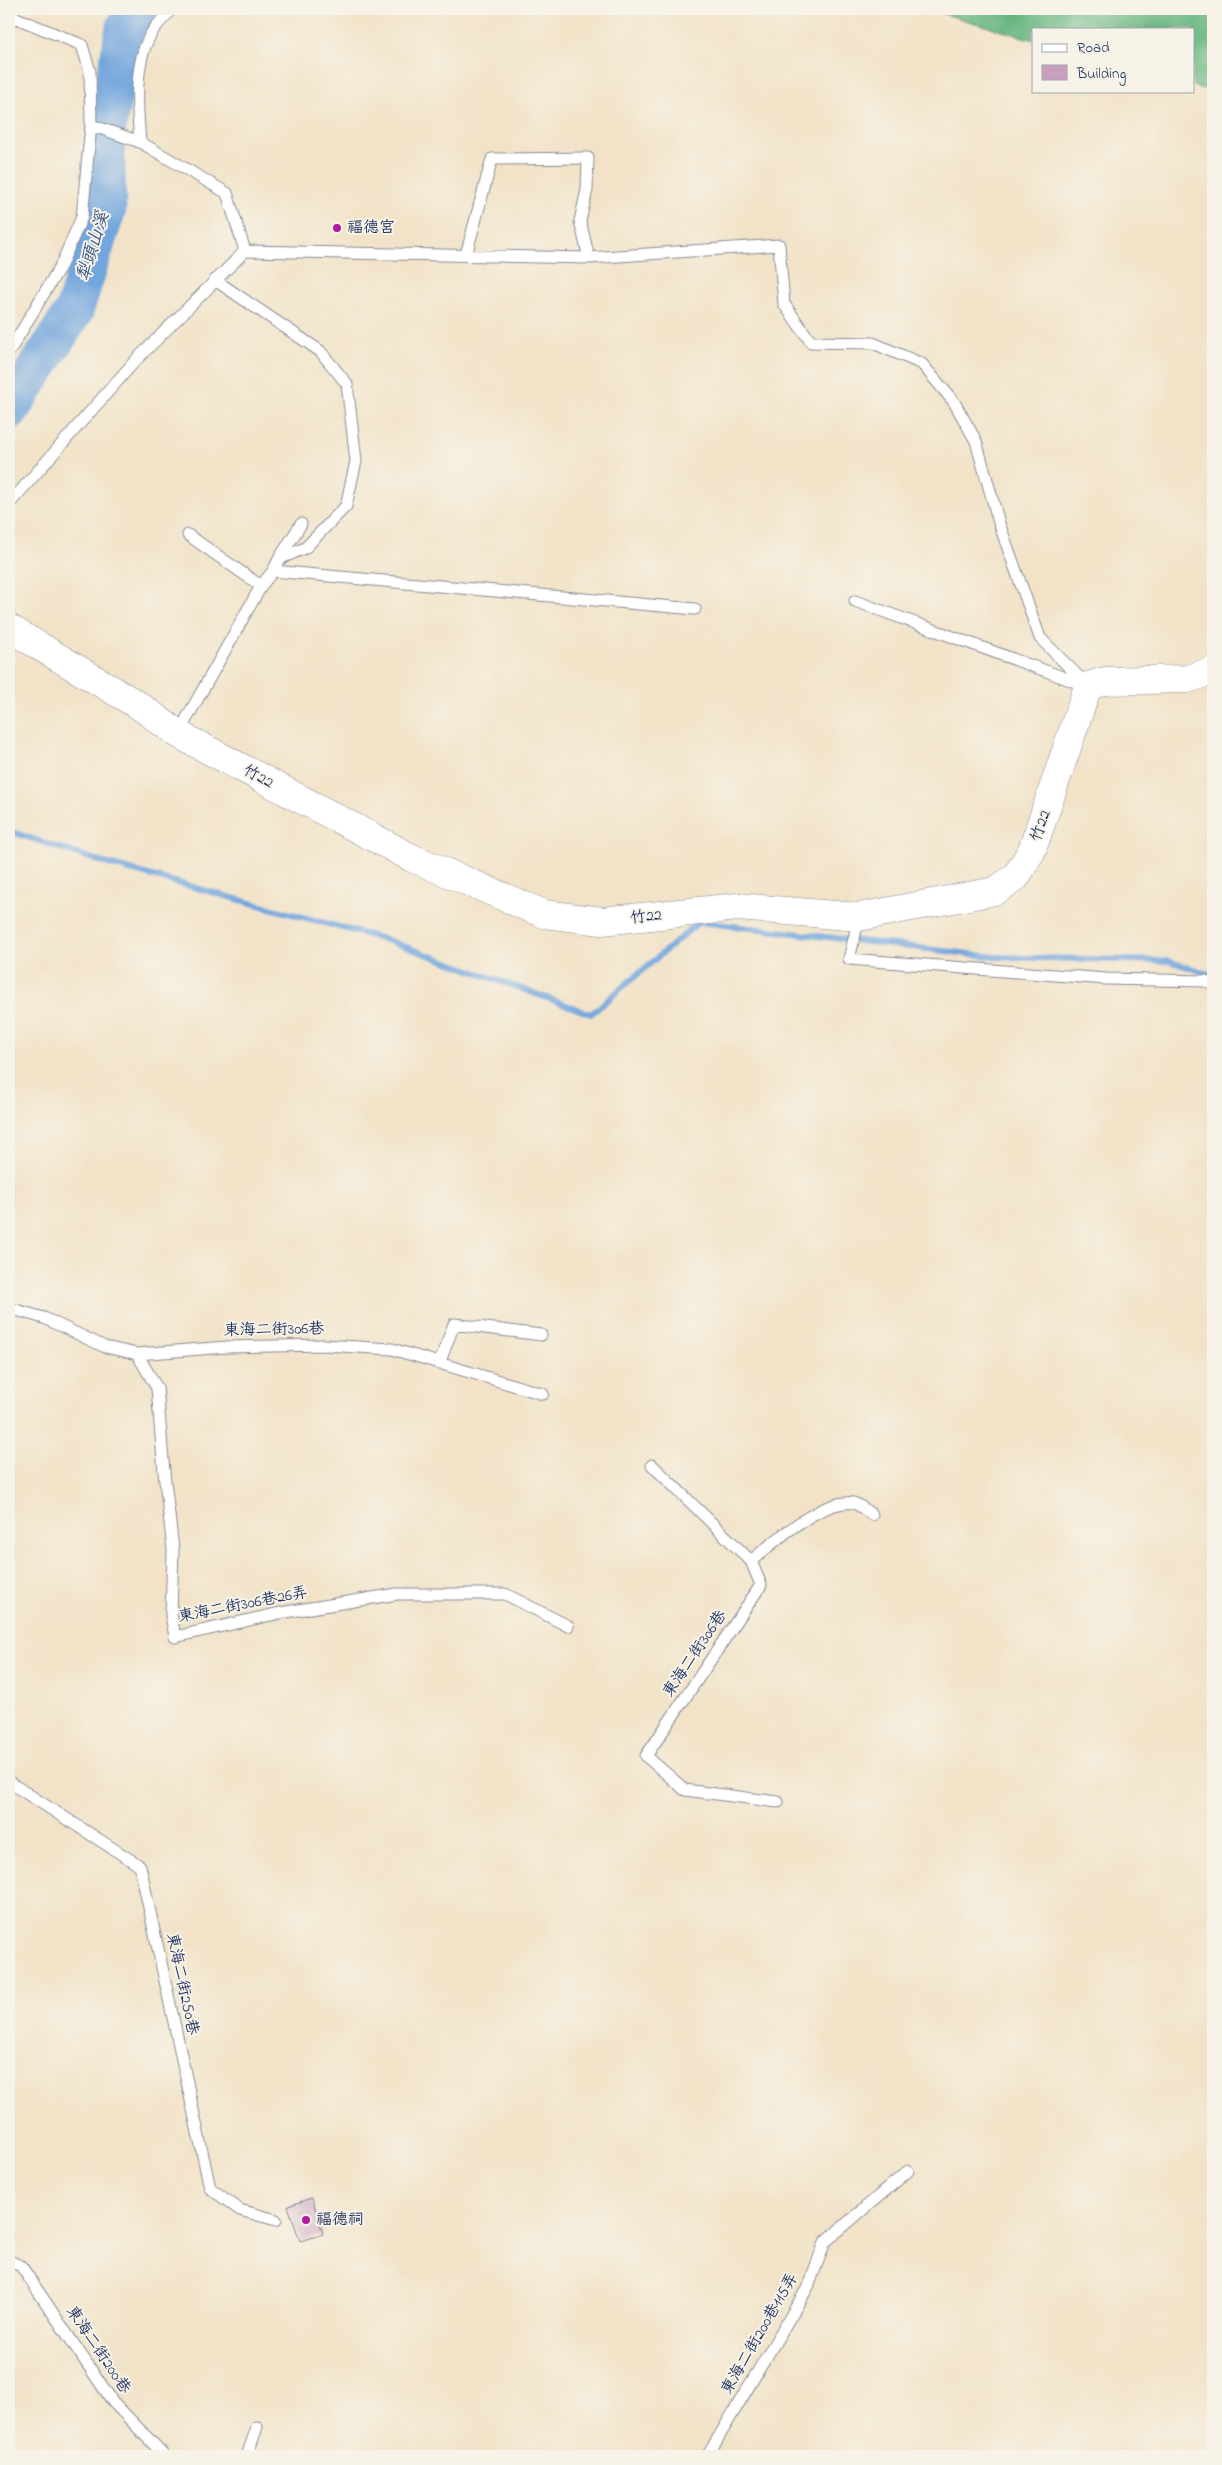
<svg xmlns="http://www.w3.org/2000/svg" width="1222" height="2465" font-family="'Indie Flower','LXGW WenKai TC',sans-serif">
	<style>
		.forest { fill: #66b680; stroke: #40726f }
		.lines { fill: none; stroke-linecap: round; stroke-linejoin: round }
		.stream { stroke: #72a6de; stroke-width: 6 }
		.river { stroke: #72a6de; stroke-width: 39 }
		.building { fill: #c99fbe }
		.service-casing { stroke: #868993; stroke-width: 13 }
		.tertiary-casing { stroke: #868993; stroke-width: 29 }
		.service { stroke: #fff; stroke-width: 11 }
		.tertiary { stroke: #fff; stroke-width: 28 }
		.poi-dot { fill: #b5179e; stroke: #f7f3e8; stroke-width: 2 }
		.labels { text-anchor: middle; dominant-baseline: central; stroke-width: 4; stroke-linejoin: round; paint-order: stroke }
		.poi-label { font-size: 16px; fill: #1b2f5e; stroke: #f7f3e8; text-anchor: start }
		.street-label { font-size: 16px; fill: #1b2f5e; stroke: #f7f3e8 }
		.water-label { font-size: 18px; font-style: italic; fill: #355384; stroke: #f7f3e8 }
	</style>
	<rect width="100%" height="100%" fill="#f7f3e8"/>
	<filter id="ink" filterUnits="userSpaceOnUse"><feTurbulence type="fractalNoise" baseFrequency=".02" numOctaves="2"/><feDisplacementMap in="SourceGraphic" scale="10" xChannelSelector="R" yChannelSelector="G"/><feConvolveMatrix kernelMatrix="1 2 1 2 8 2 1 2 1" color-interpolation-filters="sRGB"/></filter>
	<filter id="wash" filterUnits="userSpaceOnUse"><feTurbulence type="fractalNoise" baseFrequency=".0096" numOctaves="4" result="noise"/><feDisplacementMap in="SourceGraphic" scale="20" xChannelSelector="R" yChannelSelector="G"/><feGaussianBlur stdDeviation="1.12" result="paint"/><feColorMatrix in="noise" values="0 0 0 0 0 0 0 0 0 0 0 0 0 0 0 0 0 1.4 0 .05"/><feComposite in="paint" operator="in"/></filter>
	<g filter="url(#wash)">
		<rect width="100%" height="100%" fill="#f2e3c8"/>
		<path class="forest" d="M927,9H1213V92L1193,86V29H1033V40Z"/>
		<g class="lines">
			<path class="stream" d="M9,831L105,863L387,940L591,1014L699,922L995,957L1168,961L1213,975"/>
			<path class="river" d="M9,411L74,311L107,208L105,137L125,28L139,9"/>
		</g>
		<g id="blocks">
			<path class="building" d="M312,2198L323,2234L300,2241L288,2206Z"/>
		</g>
	</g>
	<g filter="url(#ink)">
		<use href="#blocks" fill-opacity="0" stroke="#868993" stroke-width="1"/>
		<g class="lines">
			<g class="service-casing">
				<path id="service" d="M9,15L82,45L90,72L91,125L82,217L61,265L9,352
					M91,125L140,142
					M245,251L589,258L580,221L587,190L588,158L492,159L466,255
					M589,258L779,245L784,304L811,342L873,343L922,364L954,402L976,441L999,523L1040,638L1088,686
					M9,504L135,361L245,251L227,193L140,142C137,108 133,59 154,29C160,22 166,15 172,9
					M188,535L261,586
					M279,559L301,524
					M273,571L695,609
					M855,601L1084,685
					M178,734L261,586L273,571L279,559L305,548L346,506L356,461L347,384L320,351L215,280
					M859,918L849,959L1106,979L1205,981L1213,984
					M9,1308L44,1318L105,1347L137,1354L227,1347L324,1345L392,1349L543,1394
					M137,1354L157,1388L164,1472L173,1549L171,1615L175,1637L280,1613L397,1594H505L568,1626
					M439,1364L454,1324L541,1335
					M652,1465L751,1561L761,1585L646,1756L685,1790L778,1802
					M751,1561C774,1542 821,1499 853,1503C859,1504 867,1511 872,1515
					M9,1782L140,1866L210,2188L240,2210L276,2220
					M9,2261L21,2266L113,2402L165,2456
					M708,2455L808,2287L825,2242L908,2171
					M247,2456L257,2427"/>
			</g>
			<g class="tertiary-casing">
				<path id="tertiary" d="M9,628L141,707L178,734L412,858L544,914L602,921L738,907L859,917L995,891L1016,877L1032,850L1088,686L1105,681L1187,679L1213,671"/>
			</g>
			<use href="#service" class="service"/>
			<use href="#tertiary" class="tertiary"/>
		</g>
	</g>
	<g class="poi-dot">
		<circle cx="337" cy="228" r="5"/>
		<circle cx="306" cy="2220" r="5"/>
	</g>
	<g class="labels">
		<g class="poi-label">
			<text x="347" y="228">福德宮</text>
			<text x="316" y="2220">福德祠</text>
		</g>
		<g class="street-label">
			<text transform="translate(258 777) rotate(28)">竹22</text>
			<text transform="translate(1041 826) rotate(-71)">竹22</text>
			<text transform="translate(646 917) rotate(-6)">竹22</text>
			<text transform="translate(274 1330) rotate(-1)">東海二街306巷</text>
			<text transform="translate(243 1605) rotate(-11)">東海二街306巷26弄</text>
			<text transform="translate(695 1654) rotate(-56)">東海二街306巷</text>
			<text transform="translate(182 1984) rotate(78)">東海二街250巷</text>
			<text transform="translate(760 2334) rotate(-60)">東海二街200巷115弄</text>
			<text transform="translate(98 2350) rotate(56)">東海二街200巷</text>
		</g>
		<g class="water-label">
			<text transform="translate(94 247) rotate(-73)">犁頭山溪</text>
		</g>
	</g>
	<rect width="1222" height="2465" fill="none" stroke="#f7f3e8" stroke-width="30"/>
	<rect x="1032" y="28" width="162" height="65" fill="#f7f3e8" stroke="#9fa5b1"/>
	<rect x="1042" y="44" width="25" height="8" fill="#ffffff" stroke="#9fa5b1"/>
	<text x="1077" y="52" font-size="15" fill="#1b2f5e">Road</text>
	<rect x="1042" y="65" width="25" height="15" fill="#c99fbe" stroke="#9fa5b1"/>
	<text x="1077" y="78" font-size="15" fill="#1b2f5e">Building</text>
</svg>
